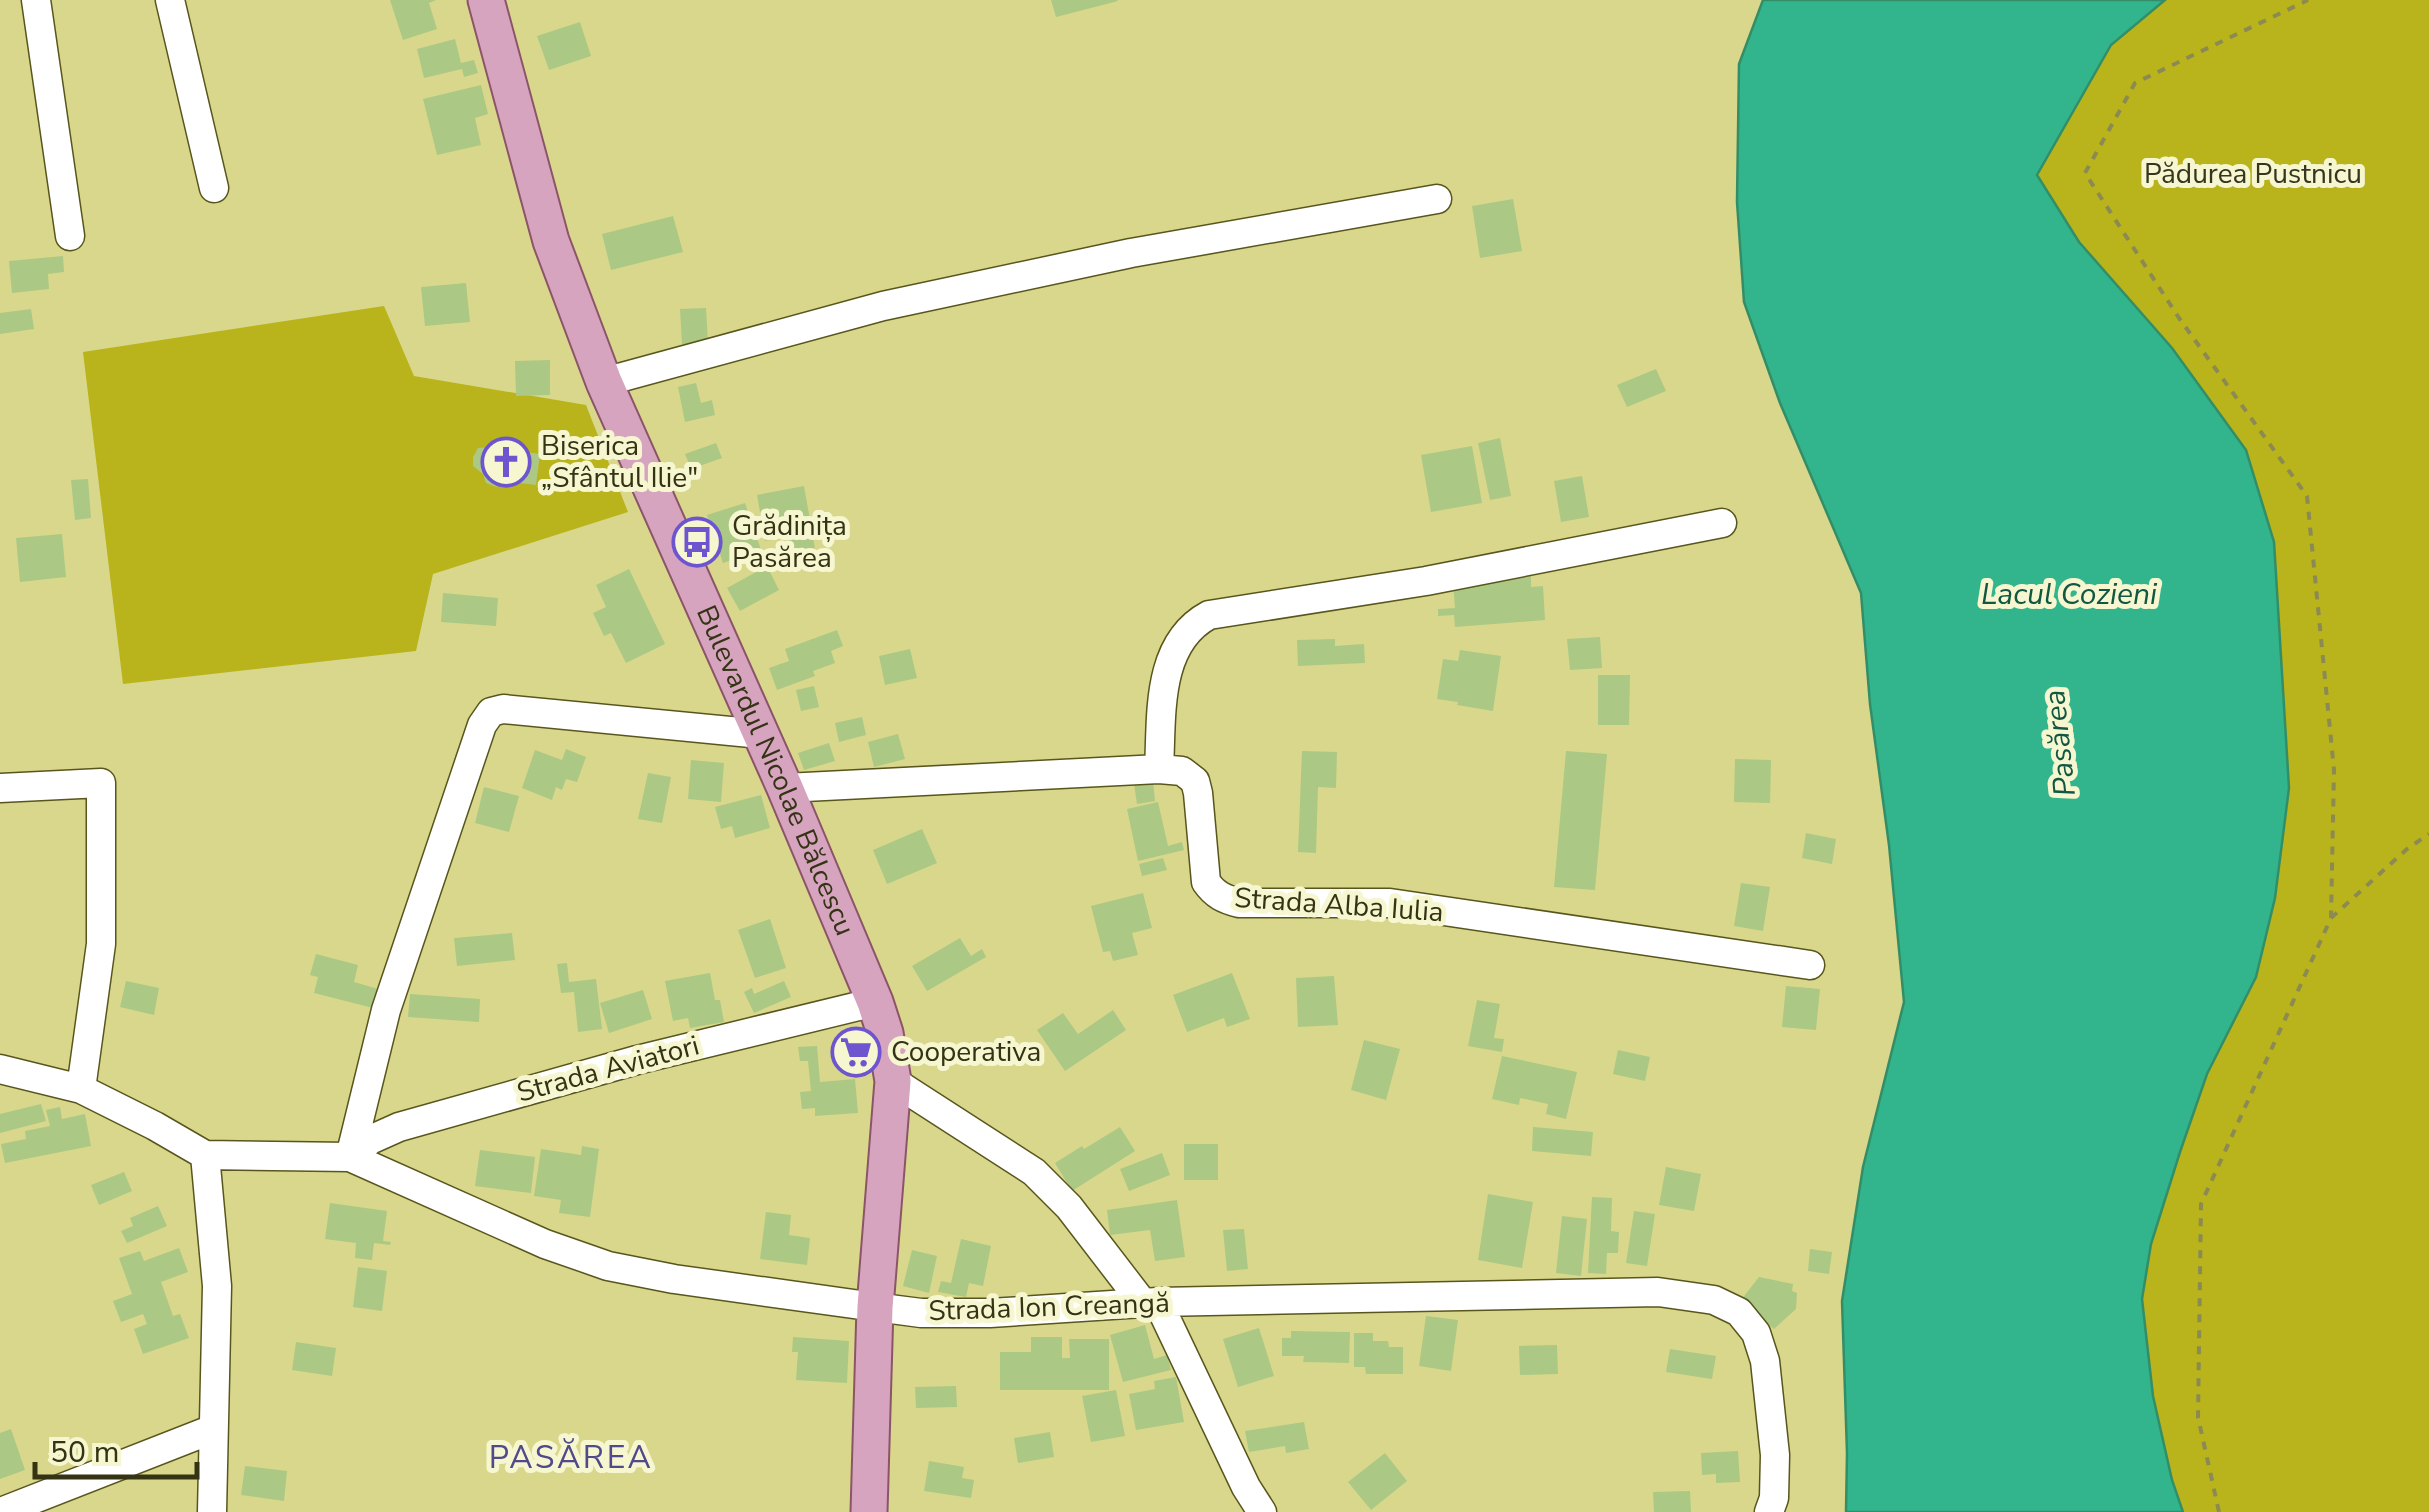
<svg xmlns="http://www.w3.org/2000/svg" width="2429" height="1512" font-family="'Nunito Sans',sans-serif">
	<style>
		.green { fill: #b9b41b }
		.water { fill: #32b58c; stroke: #338e68; stroke-width: 2.5 }
		.building { fill: #abc984 }
		.lines { fill: none; stroke-linecap: round; stroke-linejoin: round }
		.minor-casing { stroke: #58561d; stroke-width: 31 }
		.major-casing { stroke: #8b5567; stroke-width: 39 }
		.path { stroke: #8c8a53; stroke-width: 4; stroke-dasharray: 8 8; stroke-linecap: butt }
		.minor { stroke: #fff; stroke-width: 28 }
		.major { stroke: #d6a4bf; stroke-width: 35 }
		.labels { text-anchor: middle; dominant-baseline: central; stroke-width: 10; stroke-linejoin: round; paint-order: stroke }
		.park-label { font-size: 28px; fill: #36351e; stroke: #f6f6d1 }
		.poi-label { font-size: 28px; fill: #343314; stroke: #f6f6d1; text-anchor: start }
		.street-label { font-size: 28px; fill: #343314; stroke: #f6f6d1 }
		.water-label { font-size: 30px; font-style: italic; fill: #125741; stroke: #f6f6d1 }
		.quarter-label { font-size: 32px; letter-spacing: 2.5px; fill: #514988; stroke: #f6f6d1 }
	</style>
	<rect width="100%" height="100%" fill="#d9d78b"/>
	<path class="green" d="M2165,0H2429V1512H2183L2172,1480L2153,1396L2142,1299L2151,1244L2180,1152L2207,1074L2289,788L2274,542L2246,450L2172,348L2079,242L2037,175L2111,45Z
		M384,306L414,376L586,405L628,512L433,574L416,651L123,684L83,352Z"/>
	<path class="water" d="M1763,0H2165L2111,45L2037,175L2079,242L2172,348L2246,450L2274,542L2289,788L2275,898L2256,977L2207,1074L2180,1152L2151,1244L2142,1299L2153,1396L2172,1480L2183,1512H1846L1847,1453L1842,1301L1863,1167L1904,1002L1889,845L1870,704L1861,593L1780,403L1744,302L1737,202L1739,64Z"/>
	<path class="building" d="M390,0H436L429,3L437,29L403,40Z
		M1051,0H1117L1118,1L1056,17Z
		M580,22L591,56L549,70L537,36Z
		M455,39L461,63L474,60L478,73L464,77L462,69L424,78L417,49Z
		M481,85L488,114L475,118L481,145L437,155L423,99Z
		M1513,199L1522,251L1480,258L1472,206Z
		M673,216L683,252L611,270L602,234Z
		M63,256L64,272L48,274L49,289L12,293L9,261Z
		M466,283L470,322L425,326L421,287Z
		M706,308L708,343L682,344L680,309Z
		M31,309L34,329L0,334V313Z
		M550,360V395L516,396L515,361Z
		M1656,369L1666,391L1627,407L1617,385Z
		M696,383L701,403L712,400L715,415L685,422L678,387Z
		M1500,438L1511,496L1490,500L1478,443Z
		M496,440L506,442L512,450L540,454L536,485L504,481L497,487L486,483L483,474L473,466V457L478,448L492,447Z
		M716,443L722,458L691,469L685,454Z
		M1472,446L1482,503L1431,512L1421,455Z
		M1582,476L1589,517L1561,522L1554,481Z
		M88,479L91,518L75,520L71,480Z
		M804,486L815,548L789,553L786,537L765,541L757,495Z
		M745,503L761,550L723,563L707,515Z
		M62,534L66,577L20,582L16,538Z
		M767,566L779,590L740,611L727,588Z
		M629,569L665,644L626,663L611,633L604,636L593,613L606,607L596,585Z
		M1531,576V587L1543,586L1545,620L1455,627L1454,615L1438,616V609L1455,608L1453,582Z
		M443,593L498,598L496,626L441,622Z
		M837,630L843,646L831,651L835,663L813,671L815,676L777,690L769,668L789,661L785,649Z
		M1600,637L1602,668L1570,670L1567,639Z
		M1335,639V646L1364,644L1365,663L1298,666L1297,640Z
		M910,649L917,678L885,685L879,656Z
		M1460,650L1501,656L1493,711L1457,705L1458,702L1437,699L1443,659L1458,661Z
		M1598,675H1630L1629,725H1598Z
		M814,686L819,707L801,711L796,690Z
		M862,717L866,735L839,742L835,723Z
		M898,734L905,759L874,767L868,742Z
		M829,743L835,761L804,770L798,753Z
		M566,749L586,757L577,782L566,779L562,790L556,787L552,800L522,788L535,750L562,760Z
		M1302,751L1337,752L1336,788L1318,787L1316,853L1298,852Z
		M1566,751L1607,754L1595,890L1554,887Z
		M1735,759L1771,760L1770,803L1734,802Z
		M691,760L724,763L721,802L688,799Z
		M648,773L671,777L662,823L638,819Z
		M1153,781L1155,801L1137,804L1134,784Z
		M484,787L519,796L509,832L475,823Z
		M761,795L770,828L735,838L732,826L721,829L715,807Z
		M1158,802L1168,846L1182,842L1184,850L1138,861L1127,809Z
		M922,829L937,863L887,884L873,850Z
		M1806,833L1836,839L1832,864L1802,858Z
		M1163,858L1167,870L1142,876L1139,864Z
		M1741,883L1770,887L1763,931L1734,926Z
		M1143,893L1152,928L1132,933L1138,955L1113,961L1110,951L1103,952L1091,906Z
		M770,919L786,968L755,978L738,930Z
		M512,933L515,960L457,966L454,938Z
		M960,938L971,956L982,949L986,957L927,991L912,966Z
		M316,954L358,965L354,982L378,989L373,1008L314,993L318,977L310,975Z
		M567,963L569,982L596,979L602,1029L578,1032L574,992L561,993L557,964Z
		M710,973L715,1000H720L724,1022L690,1028L688,1018L673,1021L665,981Z
		M1232,973L1250,1019L1227,1027L1224,1018L1187,1032L1173,995Z
		M1334,976L1338,1025L1298,1027L1296,978Z
		M126,981L159,988L154,1015L120,1007Z
		M784,981L791,997L754,1013L744,992L752,988L754,994Z
		M1786,986L1820,989L1816,1030L1782,1027Z
		M643,990L652,1019L609,1033L600,1003Z
		M410,994L480,999L479,1022L408,1017Z
		M1477,1000L1500,1004L1494,1038L1504,1039L1502,1052L1468,1046Z
		M1113,1010L1126,1030L1065,1071L1037,1030L1063,1013L1078,1034Z
		M1364,1040L1400,1049L1386,1100L1351,1090Z
		M817,1046L820,1082L855,1079L858,1113L815,1116V1108L802,1109L800,1092L811,1091L808,1061H800L798,1047Z
		M1618,1050L1650,1057L1645,1081L1613,1074Z
		M1502,1056L1577,1072L1566,1119L1546,1114L1548,1104L1520,1098L1519,1105L1492,1099Z
		M41,1104L46,1121L0,1133V1114Z
		M60,1107L62,1119L85,1114L91,1146L5,1163L1,1144L26,1139L25,1131L50,1126L46,1110Z
		M1120,1127L1135,1151L1072,1191L1055,1163L1082,1146L1084,1149Z
		M1533,1127L1593,1132L1591,1156L1532,1151Z
		M1184,1144H1218V1180H1184Z
		M582,1146L599,1149L590,1217L559,1213L561,1200L534,1196L541,1149L581,1155Z
		M480,1150L535,1157L531,1193L475,1186Z
		M1162,1153L1170,1175L1129,1191L1120,1169Z
		M1666,1167L1701,1174L1694,1211L1659,1205Z
		M124,1172L132,1191L99,1205L91,1185Z
		M1488,1194L1533,1202L1522,1268L1478,1260Z
		M1592,1197L1612,1198L1611,1231L1619,1232L1618,1253H1607L1606,1274L1588,1273Z
		M1177,1200L1185,1257L1155,1261L1150,1230L1110,1235L1107,1210Z
		M330,1203L387,1211L383,1241L391,1242L390,1245L374,1243L372,1260L355,1258L356,1243L325,1239Z
		M158,1206L167,1226L127,1243L121,1231L133,1226L130,1218Z
		M1634,1211L1655,1214L1647,1266L1626,1263Z
		M766,1212L791,1215L789,1235L810,1238L807,1265L760,1259Z
		M1562,1216L1587,1219L1581,1276L1556,1273Z
		M1244,1229L1248,1269L1227,1271L1223,1230Z
		M961,1239L991,1246L983,1286L969,1283L966,1297L938,1292L941,1281L951,1283Z
		M179,1248L188,1272L161,1282L173,1316L180,1314L189,1338L143,1354L134,1329L147,1324L143,1314L121,1322L113,1301L132,1294L119,1258L140,1251L144,1261Z
		M1810,1249L1832,1252L1829,1274L1808,1271Z
		M912,1250L937,1256L929,1293L903,1286Z
		M358,1267L387,1271L382,1311L353,1307Z
		M1759,1277L1793,1284L1792,1291L1797,1293L1796,1309L1774,1329L1741,1300Z
		M1426,1316L1458,1320L1451,1371L1419,1366Z
		M1145,1325L1154,1359L1167,1355L1171,1370L1123,1382L1110,1335Z
		M1259,1328L1274,1376L1238,1387L1223,1339Z
		M1291,1331L1350,1332L1349,1363L1303,1362L1304,1356H1282V1338H1291Z
		M1354,1333H1373V1341H1388L1389,1347H1403V1374H1366L1365,1367H1354Z
		M793,1337L849,1341L847,1383L796,1380L798,1352H792Z
		M1031,1337H1062V1358H1070L1069,1339H1109V1390H1000V1352H1031Z
		M296,1342L336,1348L332,1376L292,1370Z
		M1557,1345L1558,1374L1520,1375L1519,1346Z
		M1670,1349L1716,1356L1712,1379L1666,1372Z
		M1176,1377L1184,1422L1136,1430L1129,1394L1155,1389L1154,1381Z
		M956,1386L957,1407L916,1408L915,1387Z
		M1116,1390L1125,1436L1091,1442L1082,1396Z
		M1304,1422L1309,1449L1286,1453L1285,1446L1249,1452L1245,1431Z
		M11,1429L25,1470L0,1479V1433Z
		M1050,1432L1054,1457L1018,1463L1014,1438Z
		M1738,1451L1740,1482L1716,1483V1474L1702,1475L1701,1453Z
		M1385,1453L1407,1481L1371,1510L1348,1482Z
		M929,1461L964,1467L962,1478L974,1480L971,1498L924,1491Z
		M245,1466L287,1471L284,1501L241,1495Z
		M1690,1491L1691,1512H1654L1653,1492Z"/>
	<g class="lines">
		<g class="minor-casing">
			<path id="minor" d="M36,0L70,236
				M170,0L214,188
				M604,382L883,306L1131,253L1437,199
				M1159,769C1162,717 1155,644 1209,615L1426,581L1722,523
				M0,788L101,783V944L81,1089
				M785,788L1159,769L1182,771L1195,781L1198,793L1206,882C1215,895 1224,899 1239,903H1390L1810,965
				M0,1069L81,1089L155,1126L205,1155L350,1157L545,1244L608,1266L674,1279L875,1307L921,1313H990L1158,1302L1658,1292L1714,1300L1739,1312L1756,1333L1765,1361L1775,1455L1774,1498L1769,1512
				M893,1081L1034,1172L1069,1207L1142,1302
				M205,1155L217,1286L212,1512
				M350,1157L386,1010L482,725L491,712L503,709L761,734
				M350,1157L370,1140L399,1127L637,1060L875,1002
				M1158,1302L1246,1487L1262,1512
				M1,1512L213,1429"/>
		</g>
		<g class="major-casing">
			<g id="major">
				<path id="s1" d="M486,0L551,241L604,382L785,788L875,1002L885,1033L893,1081L875,1307L869,1512"/>
			</g>
		</g>
		<path class="path" d="M2331,918L2407,849L2429,834
			M2219,1512L2198,1417L2201,1204L2331,918L2334,770L2307,496L2179,318L2085,173L2135,83L2308,0"/>
		<use href="#minor" class="minor"/>
		<use href="#major" class="major"/>
	</g>
	<defs>
		<g id="church-ring" transform="scale(2.5)"><circle r="9.5" fill="#f6f6d1" stroke="#6c55cf" stroke-width="1.5"/><path d="M-1.2-6h2.4v3.5h3.3v2.4h-3.3V6h-2.4V-.1h-3.3v-2.4h3.3Z" fill="#6c55cf"/></g>
		<g id="bus-ring" transform="scale(2.5)"><circle r="9.5" fill="#f6f6d1" stroke="#6c55cf" stroke-width="1.5"/><path d="M-5-6H5V4H4V6H2V4H-2V6H-4V4H-5ZM-3.5-4V0h7V-4ZM-3.5 1.2v1.5H-2V1.2ZM2 1.2v1.5H3.5V1.2Z" fill="#6c55cf"/></g>
		<g id="supermarket-ring" transform="scale(2.5)"><circle r="9.5" fill="#f6f6d1" stroke="#6c55cf" stroke-width="1.5"/><path d="M-6-5.5h2.5l.6 2H6L4.5 2H-2.5L-4.4-4H-6ZM-1.5 3.2a1.3 1.3 0 1 0 .1 0ZM3 3.2a1.3 1.3 0 1 0 .1 0Z" fill="#6c55cf"/></g>
	</defs>
	<g fill-rule="evenodd">
		<use href="#church-ring" x="506" y="462"/>
		<use href="#bus-ring" x="697" y="542"/>
		<use href="#supermarket-ring" x="856" y="1052"/>
	</g>
	<g class="labels">
		<g class="park-label">
			<text x="2253" y="174">Pădurea Pustnicu</text>
		</g>
		<g class="poi-label">
			<text x="541" y="446">Biserica<tspan x="541" dy="32">„Sfântul Ilie"</tspan></text>
			<text x="732" y="526">Grădinița<tspan x="732" dy="32">Pasărea</tspan></text>
			<text x="891" y="1052">Cooperativa</text>
		</g>
		<g class="street-label">
			<text stroke="none"><textPath href="#s1" startOffset="825">Bulevardul Nicolae Bălcescu</textPath></text>
			<text transform="translate(1339 905) rotate(4)">Strada Alba Iulia</text>
			<text transform="translate(608 1069) rotate(-15)">Strada Aviatori</text>
			<text transform="translate(1049 1307) rotate(-2)">Strada Ion Creangă</text>
		</g>
		<g class="water-label">
			<text x="2069" y="594">Lacul Cozieni</text>
			<text transform="translate(2060 743) rotate(-96)">Pasărea</text>
		</g>
		<g class="quarter-label">
			<text x="571" y="1457">PASĂREA</text>
		</g>
	</g>
	<path d="M35 1462v15h162v-15" fill="none" stroke="#343314" stroke-width="5"/>
	<text x="50" y="1462" font-size="30" fill="#343314" stroke="#f6f6d1" stroke-width="8" paint-order="stroke">50 m</text>
</svg>
